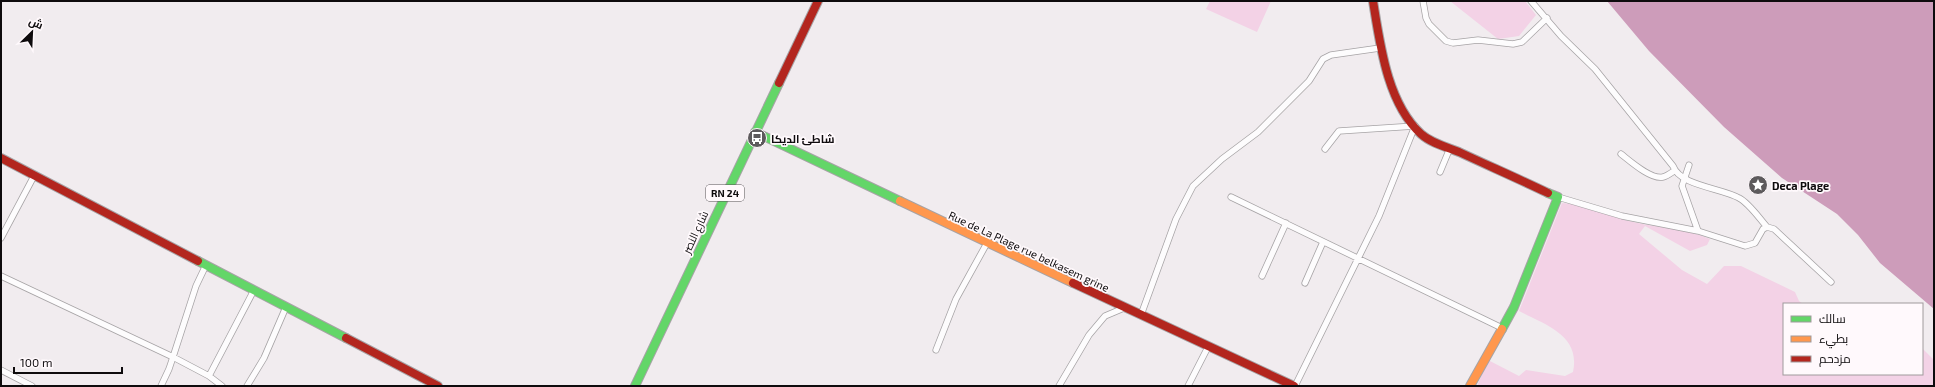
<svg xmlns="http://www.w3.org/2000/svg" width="1935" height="387" font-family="'Exo 2',Cairo,sans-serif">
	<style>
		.green { fill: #f3d2e6 }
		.water { fill: #cd9cba }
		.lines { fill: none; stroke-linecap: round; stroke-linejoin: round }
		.street-casing { stroke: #a6a3a5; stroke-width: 7 }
		.fast-casing { stroke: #a6a3a5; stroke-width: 10 }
		.slow-casing { stroke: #a6a3a5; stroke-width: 10 }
		.jam-casing { stroke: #a6a3a5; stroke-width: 10 }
		.street { stroke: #fdfcfd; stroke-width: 5.5 }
		.fast { stroke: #63d668; stroke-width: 8 }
		.slow { stroke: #ff974d; stroke-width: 8 }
		.jam { stroke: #b3261e; stroke-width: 8 }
		.labels { text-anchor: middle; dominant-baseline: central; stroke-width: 3.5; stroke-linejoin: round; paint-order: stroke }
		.shield { fill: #fff9fc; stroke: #565255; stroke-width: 1 }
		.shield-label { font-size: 10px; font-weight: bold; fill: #0e0b0d }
		.poi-label { font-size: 11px; font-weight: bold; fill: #0e0b0d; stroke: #fff9fc; text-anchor: start }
		.street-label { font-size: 11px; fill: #0e0b0d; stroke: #fff9fc }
	</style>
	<rect width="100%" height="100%" fill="#f1ecef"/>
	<path class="green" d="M1210,1H1271L1257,32L1206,9Z
		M1450,1H1525L1536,15L1519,36L1498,39Z
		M1562,203C1584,204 1604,214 1625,220C1653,228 1683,227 1710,239L1707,245L1690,251L1645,226L1639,234L1682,270L1707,284L1724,266H1741L1795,292L1799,301L1803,304H1784V374H1922V348L1934,360V386H1477L1488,360L1519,376L1526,370L1565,376L1573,372C1581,335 1545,325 1519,311Z"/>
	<path class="water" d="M1607,1H1934V309L1880,263L1858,235L1837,214L1782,178L1724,127L1649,51Z"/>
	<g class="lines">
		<g class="street-casing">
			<path id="street" d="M1423,1L1426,18L1429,24L1446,41L1453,43L1478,40L1513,44L1522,42L1547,18
				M1531,1L1561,36L1595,69L1673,166C1680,186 1722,188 1739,198C1749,203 1759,218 1767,227
				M1621,154C1630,161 1651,180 1663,177C1667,176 1671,173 1674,171
				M1689,165L1682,186L1698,231
				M1440,172L1450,148
				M1231,197L1502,328
				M1558,197L1622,216L1698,231L1745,246L1755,243L1763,229L1767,227L1774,229L1831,282
				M1,238L34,176
				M1,276L173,357L196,286L206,265
				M1262,276L1286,223
				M1305,283L1323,242
				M1141,315L1176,219L1193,186L1222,159L1258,132L1309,81L1323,59L1331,55L1380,48
				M936,350L956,299L987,243
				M1,370L32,386
				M209,376L254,290
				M161,386L169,369L173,357L209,376L222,386
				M247,386L264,358L286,307
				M1059,386L1089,335L1105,316L1124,308
				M1188,386L1208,347
				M1295,386L1379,216L1415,126L1339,131L1325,149"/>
		</g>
		<g class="fast-casing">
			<path id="fast" d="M755,132L900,201
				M198,261L346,338
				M1502,329L1514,307L1558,197L1548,193
				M635,386L779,83"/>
		</g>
		<g class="slow-casing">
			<path id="slow" d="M900,201L1073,283
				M1470,386L1502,329"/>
		</g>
		<g class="jam-casing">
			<path id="jam" d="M1373,1C1380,44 1387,103 1421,134C1431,143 1446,147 1459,152C1489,166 1519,179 1548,193
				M779,83L818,1
				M1,158L198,261
				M1073,283L1294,386
				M346,338L438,386"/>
		</g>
		<use href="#street" class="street"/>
		<use href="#fast" class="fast"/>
		<use href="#slow" class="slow"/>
		<use href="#jam" class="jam"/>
	</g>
	<defs>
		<g id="bus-disc" transform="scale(1)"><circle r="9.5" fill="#5d5a5c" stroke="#fff9fc"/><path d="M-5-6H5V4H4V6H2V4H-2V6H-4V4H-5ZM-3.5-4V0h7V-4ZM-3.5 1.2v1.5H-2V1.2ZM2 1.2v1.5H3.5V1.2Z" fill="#fff"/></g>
		<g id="sight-disc" transform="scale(1)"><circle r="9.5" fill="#5d5a5c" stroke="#fff9fc"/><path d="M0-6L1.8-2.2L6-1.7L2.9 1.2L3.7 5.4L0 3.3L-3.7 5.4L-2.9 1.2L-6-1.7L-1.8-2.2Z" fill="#fff"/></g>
	</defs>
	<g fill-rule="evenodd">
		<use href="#bus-disc" x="757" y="138"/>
		<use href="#sight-disc" x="1758" y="185"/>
	</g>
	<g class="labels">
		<rect class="shield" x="706" y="185" width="38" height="16" rx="3"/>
		<g class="shield-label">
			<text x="725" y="193">RN 24</text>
		</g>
		<g class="poi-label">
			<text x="771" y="138">شاطئ الديكا</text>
			<text x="1772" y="185">Deca Plage</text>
		</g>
		<g class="street-label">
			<text transform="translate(695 232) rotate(-65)">شارع النصر</text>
			<text transform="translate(1029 251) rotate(25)">Rue de La Plage rue belkasem grine</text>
		</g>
	</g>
	<rect width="1935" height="387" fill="none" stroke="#0e0b0d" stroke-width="4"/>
	<rect x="1783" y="303" width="140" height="72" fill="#fff9fc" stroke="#9f9a9c"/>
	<rect x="1791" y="316" width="20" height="6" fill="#63d668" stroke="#9f9a9c"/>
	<text x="1819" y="323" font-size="12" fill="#0e0b0d">سالك</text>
	<rect x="1791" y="336" width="20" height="6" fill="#ff974d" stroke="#9f9a9c"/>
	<text x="1819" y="343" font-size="12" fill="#0e0b0d">بطيء</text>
	<rect x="1791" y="356" width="20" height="6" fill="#b3261e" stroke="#9f9a9c"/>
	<text x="1819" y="363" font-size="12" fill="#0e0b0d">مزدحم</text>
	<g transform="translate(32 32) rotate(24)" stroke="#fff9fc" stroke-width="3" paint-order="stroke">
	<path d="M0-3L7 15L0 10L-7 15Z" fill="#0e0b0d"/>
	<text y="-6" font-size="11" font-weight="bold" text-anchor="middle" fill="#0e0b0d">ش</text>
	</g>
	<path d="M14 367v6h108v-6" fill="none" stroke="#0e0b0d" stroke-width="2"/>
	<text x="20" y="367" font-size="12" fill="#0e0b0d" stroke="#fff9fc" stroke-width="3" paint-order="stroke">100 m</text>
</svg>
